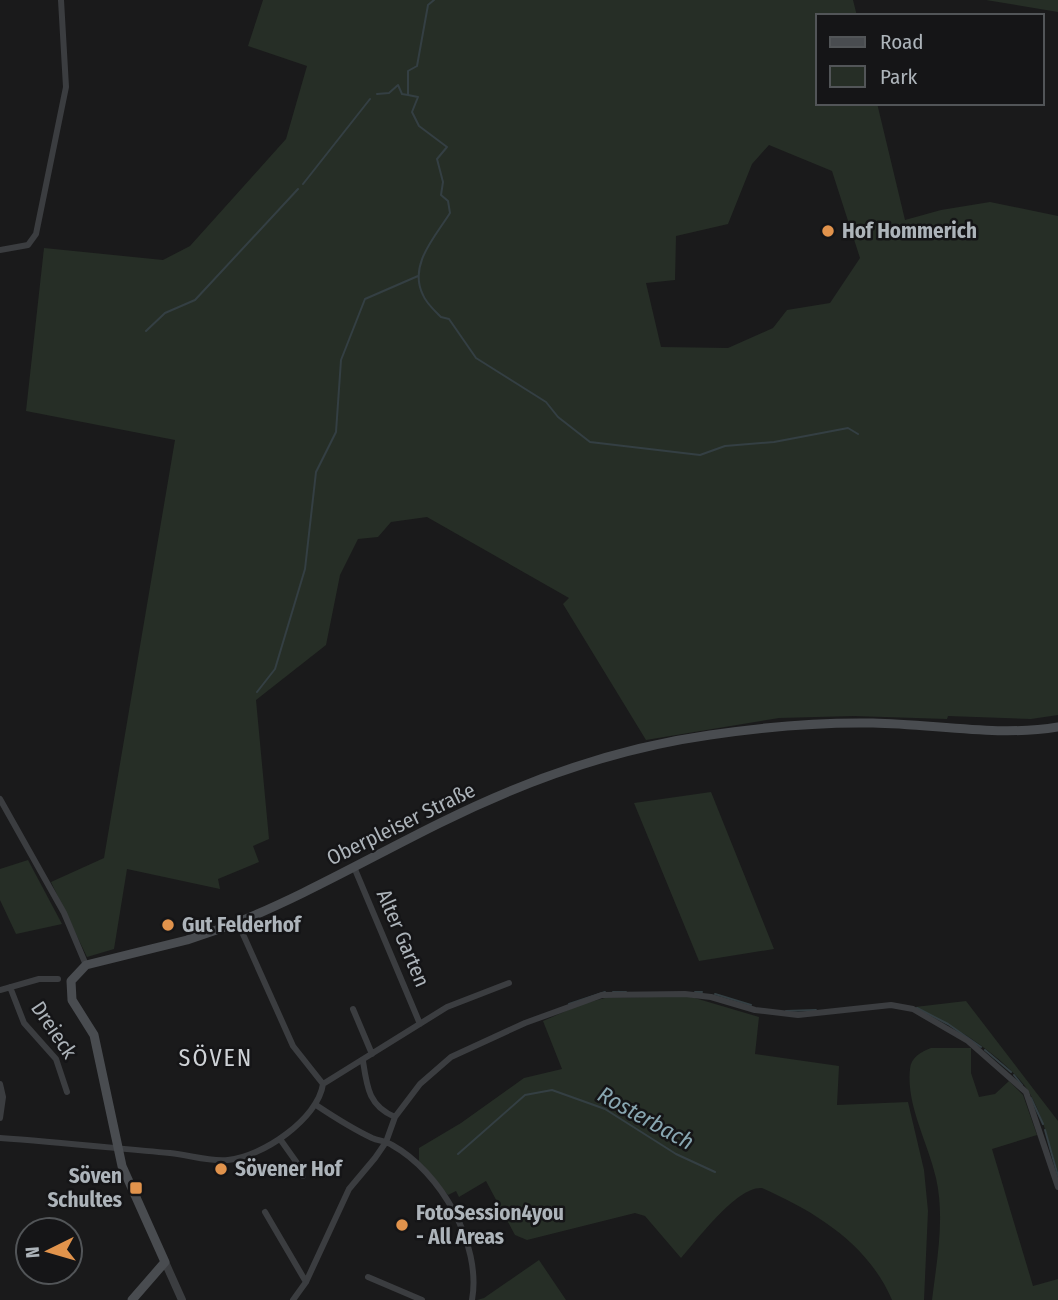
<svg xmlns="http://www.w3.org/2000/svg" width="1058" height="1300" font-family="'Fira Sans Condensed',sans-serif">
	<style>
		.green { fill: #262e26; fill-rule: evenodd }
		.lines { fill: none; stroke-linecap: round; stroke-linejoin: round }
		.stream { stroke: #343f43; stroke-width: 2 }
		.minor { stroke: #3b3d40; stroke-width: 6 }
		.tertiary { stroke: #3b3d40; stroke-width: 8 }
		.secondary { stroke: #494c50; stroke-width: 9 }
		.poi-dot { fill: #e1934c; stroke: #151517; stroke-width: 2.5 }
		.labels { text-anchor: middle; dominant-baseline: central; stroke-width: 5; stroke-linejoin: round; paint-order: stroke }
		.poi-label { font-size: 21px; font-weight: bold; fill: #adb4ba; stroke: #151517; text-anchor: start }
		.street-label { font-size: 21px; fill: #adb4ba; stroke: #151517 }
		.water-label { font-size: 23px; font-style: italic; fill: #88a6b1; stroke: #151517 }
		.quarter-label { font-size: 24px; letter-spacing: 2px; fill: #ced2d6; stroke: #151517 }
	</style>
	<rect width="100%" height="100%" fill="#1a1a1b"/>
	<path class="green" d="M263,0H853L857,16H818V103H877L905,220L941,210L990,202L1058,216V715L1031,719L948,716L947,719L854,716L779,718L646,740L563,604L569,598L427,517L391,522L378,537L358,539L340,575L326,645L256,700L269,839L253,846L259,862L218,879L220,889L127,869L114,949L87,957L51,882L104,858L175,440L26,411L44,248L163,260L190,246L286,139L307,66L248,46ZM769,145L832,171L860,258L830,303L787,310L773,328L728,348L661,347L646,283L675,280L676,236L728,224L752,164Z
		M986,0H1058V12Z
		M711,792L774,949L699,961L634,803Z
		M28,860L62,924L16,934L0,900V869Z
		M688,996L759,1017L755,1054L839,1066L837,1105L908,1102L924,1170L928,1211L924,1300H892C868,1244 816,1212 762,1188C737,1186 698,1239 681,1258L645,1216L635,1213L527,1240L515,1235L486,1181L459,1197L456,1191L448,1195L419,1161V1148L461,1123L524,1078L562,1069L543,1021L582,1004L605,998Z
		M966,1001L1058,1121V1172C1049,1144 1042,1110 1025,1086C999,1053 953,1025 915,1007Z
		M931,1048H971V1073L979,1097L995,1094L1009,1081L1023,1095L1037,1135L992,1149L1033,1286L1058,1279V1300H932C937,1259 945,1218 936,1178C928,1142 906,1105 910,1069C911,1057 921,1052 931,1048Z
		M539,1260L566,1300H477L484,1298Z"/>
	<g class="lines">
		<path class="stream" d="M434,0L428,5L417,66L408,71V95L418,97L412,112L419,126L447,147L437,159L443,182L441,195L448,201L450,213C435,237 408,265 423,295C426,303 435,311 441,317L449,319L476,358L546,402L558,417L590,442L700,455L725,446L774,442L848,428L858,434
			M377,94L389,93L398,85L402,94L408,95
			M303,184L370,99
			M146,331L165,313L195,300L298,189
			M257,692L275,669L305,569L316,472L336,432L341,360L365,299L418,276
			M613,992H626
			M695,992H702
			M715,994L751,1005
			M569,1004L605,992
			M917,1008L948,1024L981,1047
			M786,1011L816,1010
			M985,1050L1011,1072
			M1014,1075L1022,1085
			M1031,1098L1043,1124
			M1045,1130L1058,1176
			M458,1154L525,1095L552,1090L605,1109L676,1154L715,1172"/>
		<path class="minor" d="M0,250L28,245L36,234L66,87L61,0
			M0,799L64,913L86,965
			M354,867L420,1024
			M10,987L24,1023L56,1059L67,1092
			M0,990L39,979H58
			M353,1009L372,1054
			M363,1061C367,1088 369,1106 395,1117
			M0,1084L3,1097L0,1118
			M323,1084L447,1007L509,983
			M316,1105C334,1117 353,1129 372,1138C379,1141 386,1141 392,1145C441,1172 482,1245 472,1300
			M0,1138C57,1142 113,1148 170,1153C190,1155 209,1162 228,1160C262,1157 318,1119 323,1084L293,1046L238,923
			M280,1139L302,1170L303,1176
			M265,1212L306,1282
			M368,1277L422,1300
			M293,1300L306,1282L349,1189L375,1158L386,1142L395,1117L420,1084L451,1057L525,1023L602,995L685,994L711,997L755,1010L798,1015L891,1005L913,1009L968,1041L1026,1092L1058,1187"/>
		<path class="tertiary" d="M165,1262L182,1300"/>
		<path class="secondary" d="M132,1300L165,1262L122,1166L94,1035L72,1000L71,981L86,965L187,940L231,925C302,897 371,857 440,823C524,781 617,748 710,735C764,727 819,722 873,723C934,724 998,737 1058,727"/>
	</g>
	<g class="poi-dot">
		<circle cx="828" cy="231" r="7"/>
		<circle cx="168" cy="925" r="7"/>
		<circle cx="221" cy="1169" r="7"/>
		<rect x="129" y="1181" width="14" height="14" rx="3.5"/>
		<circle cx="402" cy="1225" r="7"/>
	</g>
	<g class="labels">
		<g class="poi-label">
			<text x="842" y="231">Hof Hommerich</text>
			<text x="182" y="925">Gut Felderhof</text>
			<text x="235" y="1169">Sövener Hof</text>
			<text x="122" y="1176" text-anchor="end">Söven<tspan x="122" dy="24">Schultes</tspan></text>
			<text x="416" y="1213">FotoSession4you<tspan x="416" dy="24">- All Areas</tspan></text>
		</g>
		<g class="street-label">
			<text transform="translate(401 824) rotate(-26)">Oberpleiser Straße</text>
			<text transform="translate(403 938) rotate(67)">Alter Garten</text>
			<text transform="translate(54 1030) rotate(56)">Dreieck</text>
		</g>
		<g class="water-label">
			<text transform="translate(646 1118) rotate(29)">Rosterbach</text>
		</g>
		<g class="quarter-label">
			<text x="216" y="1058">SÖVEN</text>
		</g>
	</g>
	<rect x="816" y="14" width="228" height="91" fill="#151517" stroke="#525558" stroke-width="2"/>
	<rect x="830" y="37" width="35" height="10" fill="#494c50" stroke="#525558" stroke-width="2"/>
	<text x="880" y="49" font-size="21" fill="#adb4ba">Road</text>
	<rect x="830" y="66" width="35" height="21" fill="#262e26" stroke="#525558" stroke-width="2"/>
	<text x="880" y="84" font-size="21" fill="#adb4ba">Park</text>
	<g transform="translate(49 1251) rotate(265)"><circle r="33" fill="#151517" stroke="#525558" stroke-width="2"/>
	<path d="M0-5L12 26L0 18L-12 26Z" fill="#e1934c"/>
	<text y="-10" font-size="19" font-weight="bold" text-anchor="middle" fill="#adb4ba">N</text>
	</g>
</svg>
